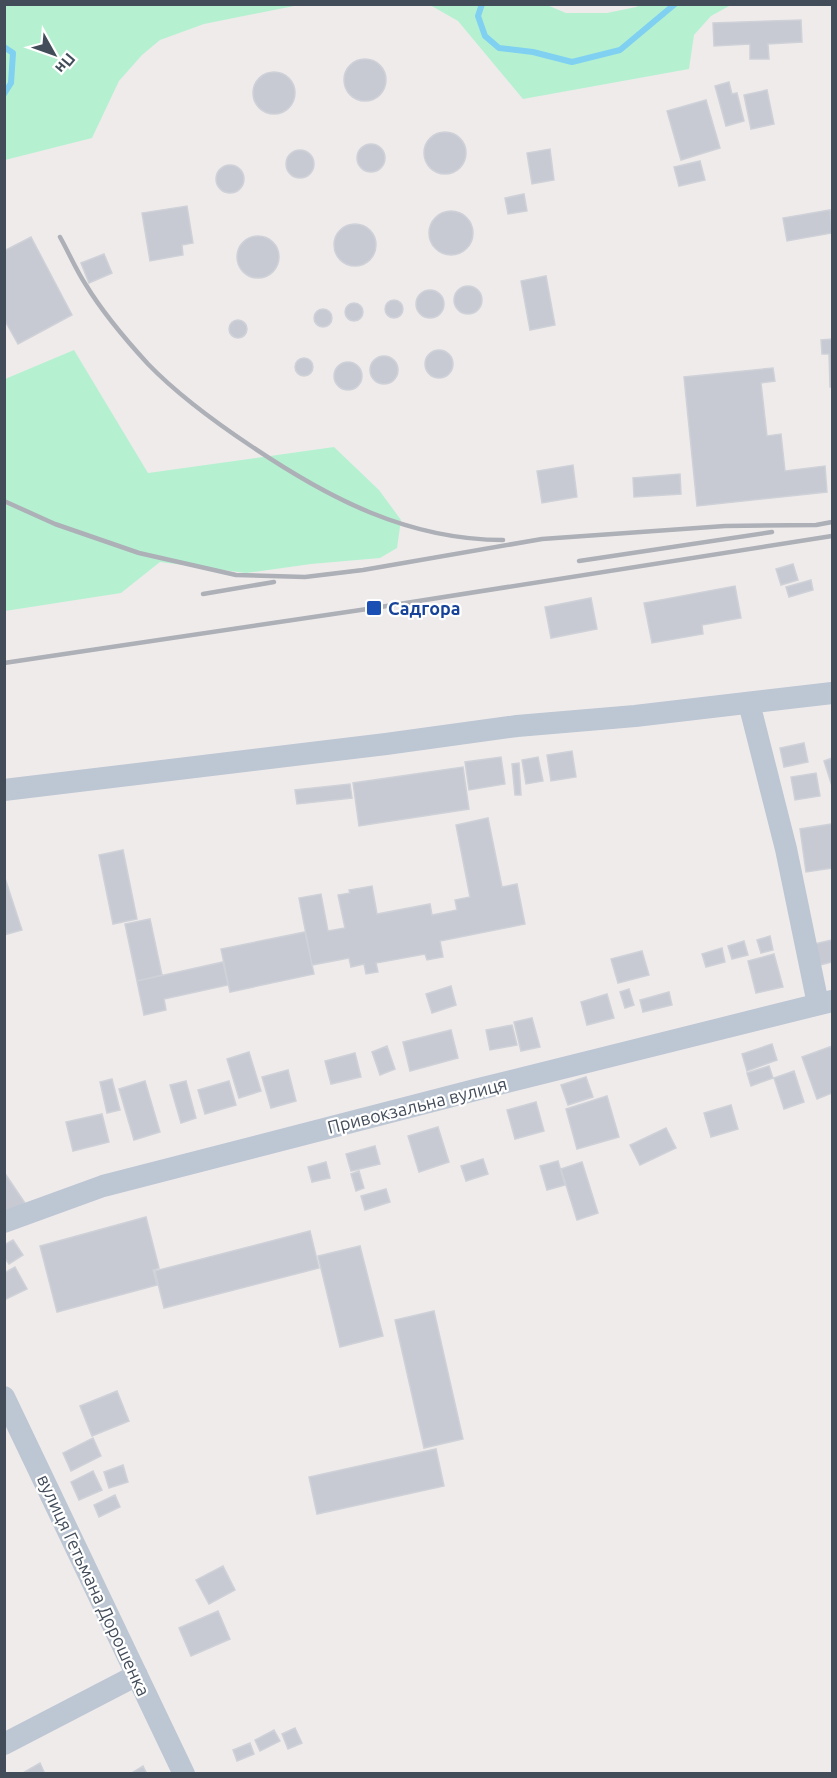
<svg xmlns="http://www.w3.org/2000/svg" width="837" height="1778" font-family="Ubuntu,sans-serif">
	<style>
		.green { fill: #b5f1d1 }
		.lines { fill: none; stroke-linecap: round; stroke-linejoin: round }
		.stream { stroke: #7fd0f1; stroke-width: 6 }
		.building { fill: #c7cad2; stroke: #cfd1d8; stroke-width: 1.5 }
		.street { stroke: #bdc6d3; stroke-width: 22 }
		.rail { stroke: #adb0b7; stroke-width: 4.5 }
		.transit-dot { fill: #1a4fb4; stroke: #fff; stroke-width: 2 }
		.labels { text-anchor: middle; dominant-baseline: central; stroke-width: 4.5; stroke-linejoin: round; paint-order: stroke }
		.transit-label { font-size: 18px; font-weight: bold; fill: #164399; stroke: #fff; text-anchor: start }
		.street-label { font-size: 18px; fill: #434d5a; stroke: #fff }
	</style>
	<rect width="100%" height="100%" fill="#efebeb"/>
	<path class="green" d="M5,4H299V5L204,24L160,40L142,55L119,81L92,138L5,160Z
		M430,5H547L566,13H607L636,7L640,5H731L711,16L694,35L689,69L523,99L458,21Z
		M74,350L148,473L334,447L379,490L401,520L397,548L380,558L311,564L246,573L160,562L121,593L5,611V379Z"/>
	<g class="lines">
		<path class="stream" d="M482,4L478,16L485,36L499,48L533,52L572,62L620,50L675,4
			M4,47L13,53L11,83L4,94"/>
	</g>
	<path class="building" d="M801,20L802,42L768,44L769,59H750V44L714,46L713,23Z
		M344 80a21 21 0 1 1 42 0a21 21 0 1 1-42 0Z
		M253 93a21 21 0 1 1 42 0a21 21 0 1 1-42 0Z
		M729,82L732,94L737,93L744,121L726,126L715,86Z
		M767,90L774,124L751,129L744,95Z
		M706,100L720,148L681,160L667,111Z
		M424 153a21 21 0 1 1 42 0a21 21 0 1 1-42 0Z
		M357 158a14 14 0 1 1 28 0a14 14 0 1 1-28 0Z
		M550,149L554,180L532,184L527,153Z
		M286 164a14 14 0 1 1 28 0a14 14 0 1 1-28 0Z
		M700,161L705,180L679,186L674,167Z
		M216 179a14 14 0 1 1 28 0a14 14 0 1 1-28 0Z
		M524,194L527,211L508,214L505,198Z
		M187,206L193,243L182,245L183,255L150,261L142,213Z
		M830,210L832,233L787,241L783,218Z
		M429 233a22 22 0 1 1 44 0a22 22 0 1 1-44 0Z
		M334 245a21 21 0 1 1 42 0a21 21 0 1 1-42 0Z
		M237 257a21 21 0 1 1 42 0a21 21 0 1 1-42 0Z
		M31,237L72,315L18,344L4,319V251Z
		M104,254L112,273L89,283L81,263Z
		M546,276L555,325L530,330L521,281Z
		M454 300a14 14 0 1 1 28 0a14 14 0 1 1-28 0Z
		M416 304a14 14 0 1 1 28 0a14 14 0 1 1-28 0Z
		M385 309a9 9 0 1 1 18 0a9 9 0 1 1-18 0Z
		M345 312a9 9 0 1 1 18 0a9 9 0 1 1-18 0Z
		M314 318a9 9 0 1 1 18 0a9 9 0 1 1-18 0Z
		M229 329a9 9 0 1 1 18 0a9 9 0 1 1-18 0Z
		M832,339V387H830L829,354H822L821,340Z
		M425 364a14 14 0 1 1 28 0a14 14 0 1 1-28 0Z
		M370 370a14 14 0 1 1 28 0a14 14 0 1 1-28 0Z
		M295 367a9 9 0 1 1 18 0a9 9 0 1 1-18 0Z
		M334 376a14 14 0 1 1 28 0a14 14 0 1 1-28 0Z
		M773,368L775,381L761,383L767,436L781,434L785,471L825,466L827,492L697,506L684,377Z
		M573,465L577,497L542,503L537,471Z
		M680,474L681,494L634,497L633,478Z
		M793,564L798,580L781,585L776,569Z
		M811,580L813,590L789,597L786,587Z
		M735,586L741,618L702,625L703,634L652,643L644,603Z
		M591,598L597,629L551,638L545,607Z
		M804,743L808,762L784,767L780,748Z
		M572,751L576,777L551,781L547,755Z
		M501,757L505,784L469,790L465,762Z
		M538,757L543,781L526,784L522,760Z
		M832,758V786L824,761Z
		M519,763L521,795H515L512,764Z
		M463,767L469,809L359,826L353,783Z
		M816,773L820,796L795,800L791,777Z
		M350,784L352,798L297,804L295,790Z
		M488,818L502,887L517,884L525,924L440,941L443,957L427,960L425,954L376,963L378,972L366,974L364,964L351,967L349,958L312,965L299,898L321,894L328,931L345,928L338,895L350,893L349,890L372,886L377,914L430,904L432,915L457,910L455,900L470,897L456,825Z
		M832,824V868L806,872L800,829Z
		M123,850L137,919L113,924L99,855Z
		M4,875L22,930L4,935Z
		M150,919L162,975L137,981L125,924Z
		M305,932L314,974L230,992L221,949Z
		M770,936L773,950L761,953L757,940Z
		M832,940V962L820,965L814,944Z
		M744,941L748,955L732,959L728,946Z
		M722,948L725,962L706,967L702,954Z
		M642,951L649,975L618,983L611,959Z
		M774,954L783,987L756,993L748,961Z
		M223,962L228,985L164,999L166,1010L144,1015L137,981Z
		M451,986L456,1005L432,1013L426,994Z
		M629,989L634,1005L625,1008L620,992Z
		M669,992L672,1005L643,1012L640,1000Z
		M607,994L614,1018L587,1025L581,1002Z
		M532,1018L540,1047L521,1051L514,1022Z
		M512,1025L517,1045L490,1050L486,1030Z
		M451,1030L458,1058L410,1071L403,1042Z
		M772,1044L777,1060L747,1071L742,1054Z
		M387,1046L395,1069L380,1075L372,1052Z
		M832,1046V1093L817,1099L802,1057Z
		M249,1052L261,1091L239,1098L227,1059Z
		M355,1053L361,1077L331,1084L325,1061Z
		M769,1066L773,1078L751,1086L747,1073Z
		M288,1070L296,1101L271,1108L262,1077Z
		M794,1071L804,1102L784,1109L774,1078Z
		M586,1077L593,1097L568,1105L561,1085Z
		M112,1079L120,1110L107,1113L100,1082Z
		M145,1081L160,1132L134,1140L119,1089Z
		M186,1081L196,1118L181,1123L170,1085Z
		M229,1081L236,1105L205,1114L198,1090Z
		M607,1096L619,1137L577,1149L566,1109Z
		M536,1102L544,1131L515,1139L507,1110Z
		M731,1105L738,1129L711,1137L704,1113Z
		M102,1114L109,1142L73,1151L66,1122Z
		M438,1127L449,1162L419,1172L408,1136Z
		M666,1128L676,1148L640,1165L630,1145Z
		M375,1146L380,1164L351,1171L346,1154Z
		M483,1159L488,1174L466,1181L461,1166Z
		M558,1161L565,1185L547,1190L540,1166Z
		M326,1162L330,1178L312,1182L308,1167Z
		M582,1162L598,1213L577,1220L561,1169Z
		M359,1171L364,1188L356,1191L351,1174Z
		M4,1172L25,1203L4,1216Z
		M386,1189L390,1202L365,1210L361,1196Z
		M146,1217L159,1268L153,1270L157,1285L57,1312L40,1246Z
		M310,1231L319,1268L164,1308L155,1271Z
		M13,1240L23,1255L9,1264L4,1257V1245Z
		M360,1246L383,1336L340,1347L318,1256Z
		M15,1267L27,1289L4,1300V1273Z
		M434,1311L463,1439L424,1448L395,1320Z
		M117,1391L129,1421L92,1436L80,1406Z
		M93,1438L101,1456L71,1471L63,1453Z
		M436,1449L444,1486L317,1514L309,1477Z
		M123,1465L128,1482L109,1488L104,1472Z
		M93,1471L102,1490L79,1500L71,1482Z
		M115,1495L120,1507L99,1517L94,1505Z
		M223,1566L235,1590L209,1604L196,1580Z
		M218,1611L230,1639L191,1656L179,1628Z
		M295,1728L302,1743L288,1749L282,1734Z
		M274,1730L280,1741L260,1751L255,1740Z
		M250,1743L254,1754L237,1761L233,1750Z
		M40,1763L45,1774H21Z
		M143,1766L147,1774H130Z"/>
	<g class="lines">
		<path class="street" d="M749,703L786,849L818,1004
			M4,790L386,744L517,726L635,716L832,693
			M4,1222L103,1186L479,1089L832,1001
			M4,1397L184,1774
			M4,1744L137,1675"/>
		<path class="rail" d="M60,237C69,253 76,270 86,285C103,313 126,340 148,364C179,396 215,422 251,446C328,498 408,540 503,540
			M4,501L55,524L139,553L236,575L305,577L363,570L542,539L725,526L816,525L832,522
			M579,561L772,532
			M203,594L274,582
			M4,663L374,608L832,536"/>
	</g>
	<rect class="transit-dot" x="366" y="600" width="16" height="16" rx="3"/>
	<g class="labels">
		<g class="transit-label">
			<text x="388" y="608">Садгора</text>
		</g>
		<g class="street-label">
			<text transform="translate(417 1105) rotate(-14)">Привокзальна вулиця</text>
			<text transform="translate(94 1585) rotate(65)">вулиця Гетьмана Дорошенка</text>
		</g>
	</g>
	<rect width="837" height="1778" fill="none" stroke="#434d5a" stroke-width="12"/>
	<g transform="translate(54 54) rotate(130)" stroke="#ffffff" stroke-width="4.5" paint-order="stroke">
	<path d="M0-4.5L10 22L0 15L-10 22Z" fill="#434d5a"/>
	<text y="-9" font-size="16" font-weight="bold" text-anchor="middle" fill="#434d5a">Пн</text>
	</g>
</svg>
